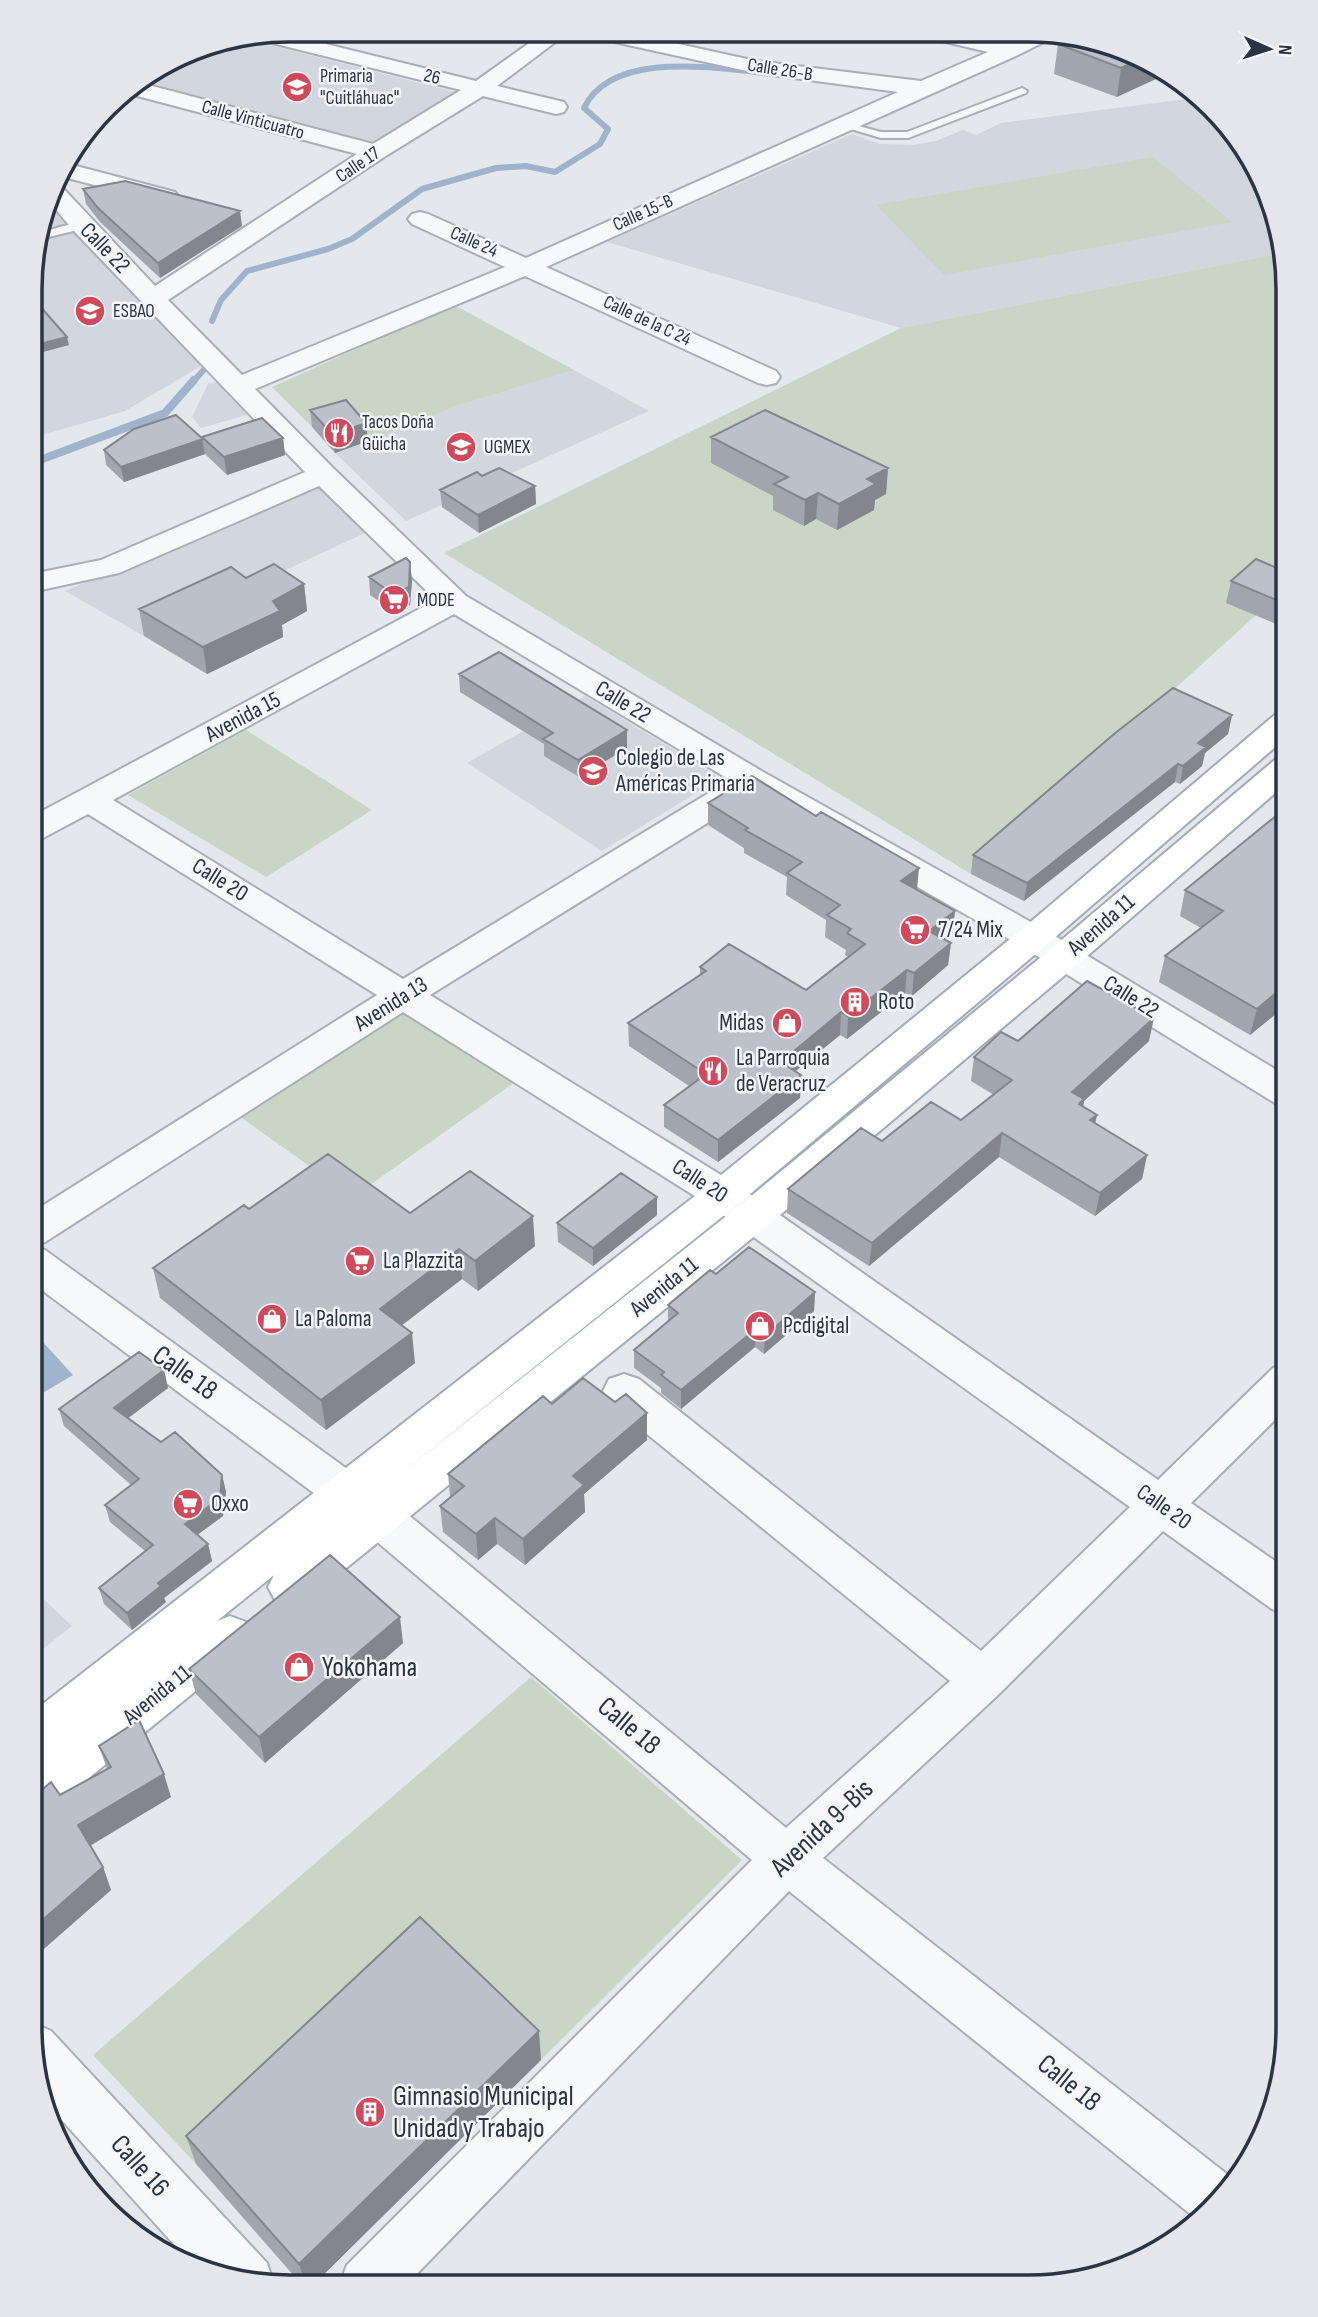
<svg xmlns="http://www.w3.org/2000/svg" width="1318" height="2317" font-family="'Sofia Sans Condensed',sans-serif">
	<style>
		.built { fill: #d2d6de }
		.green { fill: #c9d6c5 }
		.water { fill: #9fb4cc }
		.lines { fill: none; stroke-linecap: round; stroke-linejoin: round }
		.stream-far1 { stroke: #9fb4cc; stroke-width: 6 }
		.stream { stroke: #9fb4cc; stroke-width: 8 }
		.service-casing { stroke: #a9aeb7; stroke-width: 4 }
		.minor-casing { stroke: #a9aeb7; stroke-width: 4 }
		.primary-casing { stroke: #a3abb8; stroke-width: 4 }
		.service { fill: #f7f8fa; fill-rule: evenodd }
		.minor { fill: #f7f8fa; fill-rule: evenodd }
		.primary { fill: #fff; fill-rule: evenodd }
		.wall { fill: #a1a5ae }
		.shaded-wall { fill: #83868d }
		.building { fill: #bbc0ca; stroke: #83868d; stroke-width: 2 }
		.labels { text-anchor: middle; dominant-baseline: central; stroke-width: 5; stroke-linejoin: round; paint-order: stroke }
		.far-street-label { font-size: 19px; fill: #2b3445; stroke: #f4f6f9 }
		.far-poi-label { font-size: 19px; fill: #2b3445; stroke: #f4f6f9; text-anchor: start }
		.street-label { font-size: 23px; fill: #2b3445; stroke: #f4f6f9 }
		.poi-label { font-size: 23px; fill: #2b3445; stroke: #f4f6f9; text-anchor: start }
		.near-street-label { font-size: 28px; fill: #2b3445; stroke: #f4f6f9 }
		.near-poi-label { font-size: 28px; fill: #2b3445; stroke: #f4f6f9; text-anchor: start }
		.rim { fill: none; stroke: #2b3445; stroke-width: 3.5 }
	</style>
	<rect width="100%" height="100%" fill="#e4e7ec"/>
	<path class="built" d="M245,39L456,92L375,144L138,81L198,48Z
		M1202,97L1244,145L1274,205L1282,253L901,328L607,242L852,134L880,144L913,145L936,141L963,130L976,135L1001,123Z
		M48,202L201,366L125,411L32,438V255Z
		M574,370L649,411L406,521L335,453L462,404Z
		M220,381L250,414L201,428L192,417L208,384Z
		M318,485L367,532L144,636L65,591Z
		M585,696L720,778L602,851L467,763Z
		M30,1586L72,1626L30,1659Z"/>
	<path class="green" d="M1153,157L1232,222L944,275L876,205Z
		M1282,253L1288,289V585L1227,602L1256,615L971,874L444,553L901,328Z
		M454,305L574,370L462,404L368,441L348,418L312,427L272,387Z
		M246,730L372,810L266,877L128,795Z
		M406,1012L515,1082L353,1197L239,1116Z
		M531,1677L742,1860L541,2060L425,1948L196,2164L93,2055Z"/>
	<path class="water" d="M31,1329L73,1375L31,1400Z"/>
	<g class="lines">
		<path class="stream-far1" d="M212,321L221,300L247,271L328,249L352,239L422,189L496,168L526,166L555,172L600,144L608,129L584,108C611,52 708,67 758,72
			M193,382L207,366"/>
		<path class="stream" d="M32,463L165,413L194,380"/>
		<g class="service-casing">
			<path id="service" d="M1022,88L1027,91L1026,93L908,138H881L834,124L840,121L881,132H907Z
				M82,221L86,222V228L36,240L39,233Z"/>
		</g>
		<g class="minor-casing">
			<path id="minor" d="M546,31H570L497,86L564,102L567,107L564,112L556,114L483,96L384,157L168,300L242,375L505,267L412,224L408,219L412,214L420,212L428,214L526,258L898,92L756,73L596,38L589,36L586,32H624L756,61L921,81L988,52L929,38L926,34H965L1007,43L1027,34L1055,35L1052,38L1018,55L546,267L776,371L780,377L776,383L767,385L758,383L525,276L255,389L333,468L466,596L765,773L1045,930L1288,1077V1107L1275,1103L1021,946L754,794L430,995L737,1185L1158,1480L1273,1368L1288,1364V1407L1191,1503L1288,1570V1614L1272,1609L1163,1531L999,1694L823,1858L1237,2182L1199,2221L789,1891L406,2285H339L347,2265L752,1860L362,1529L31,1282V1213L377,995L88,814L43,838L31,841V817L436,600L319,486L119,573L32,592V574L101,560L305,472L73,230L49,201L54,183L60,185L155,286L357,154L122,92L137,82L373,144L461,90L256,39L254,37L277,32L476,81ZM454,614L730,780L403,979L113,800ZM403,1012L709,1205L1130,1507L981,1651L639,1379L624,1374L609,1379L603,1391L609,1403L950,1681L786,1828L394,1503L45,1250L32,1246L45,1242Z
				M65,163L175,192L179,197L175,202L167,204L56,175Z
				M33,2023L51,2031L267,2263L274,2285H255L197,2270L41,2097L30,2028Z"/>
		</g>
		<g class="primary-casing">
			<path id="primary" d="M1288,711V736L1045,946L737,1205L393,1480L739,1206L1052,948L1277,758L1288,755V782L1078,964L767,1226L307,1600L291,1606L275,1600L268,1587L274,1575L217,1621L230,1616L246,1622L253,1636L246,1650L47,1812L30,1819V1768L41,1759L30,1763V1714L709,1185L1021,930L1277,713Z"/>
		</g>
		<use href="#service" class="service"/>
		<use href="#minor" class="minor"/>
		<use href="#primary" class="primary"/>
	</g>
	<path class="wall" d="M1058,44L1143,56L1117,97L1054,74Z
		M83,189L242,226L160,278L100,222L86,204Z
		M310,410L368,441L335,453L312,427Z
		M711,437L888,468L886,494L875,500L874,510L837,530L816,519L804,526L773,510V496L711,463Z
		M202,438H283L285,455L227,475L205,454L124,482L106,465L104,450Z
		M482,476L535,486L536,504L479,533L442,507L440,490Z
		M1288,567V629L1226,603L1231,581L1284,571Z
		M369,577L412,580L410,605L396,613L370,595Z
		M246,578L304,584L307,611L282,625L283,637L207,674L144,636L139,609Z
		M459,674L627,730V748L579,777L544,756V744L460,692Z
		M1232,715L1228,734L1205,753L1202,766L1180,784L1175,782L1024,901L971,874L973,855Z
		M1288,784V806L1284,804Z
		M708,803L917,890L955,911L952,934L945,940L951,943L948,965L912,996L905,993L847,1039L840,1035L795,1071L801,1075L800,1098L718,1162L664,1127V1105L689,1086L629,1046L628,1023L700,975V967L806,990L848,957L845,955L846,950L825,937L826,920L786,895L787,877L744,853V848L708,825Z
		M1288,806V1004L1250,1035L1159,982L1165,956L1201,928L1180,916L1185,890Z
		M1018,1041H1149L1084,1101L1083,1107L1095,1123L1147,1155L1142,1179L1095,1216L999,1157L869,1266L787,1213L788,1189L882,1141L961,1120L994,1095L971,1081L974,1057Z
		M657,1197V1215L593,1266L558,1242L557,1223Z
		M249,1209L410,1213L535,1246L478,1291L462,1279L402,1325L415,1363L326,1430L160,1298L153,1268Z
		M716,1274L815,1292L814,1311L764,1354L755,1347L681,1409L661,1393V1388L634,1368V1350L668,1321V1305Z
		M164,1370L168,1388L128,1418L161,1442L222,1475L226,1492L223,1516L197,1535L208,1544L212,1561L164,1598L166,1602L132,1630L104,1604L99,1588L145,1551L110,1522L105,1505L131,1485L64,1426L59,1409Z
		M552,1404L647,1440L584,1494L585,1512L525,1565L497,1544L478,1560L443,1532L440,1506L450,1497L448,1474Z
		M403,1643L265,1763L196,1694L189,1669Z
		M99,1746L171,1797L90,1846L103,1867L111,1890L30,1961V1800L60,1795L107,1769Z
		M541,2060L313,2285H302L196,2164L186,2136Z"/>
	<path class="shaded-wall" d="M1145,57L1169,73L1117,97L1121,68Z
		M240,211L242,226L160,278L158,263Z
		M67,337L69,345L32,355V346Z
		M366,423L368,441L335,453L333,435Z
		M283,438L285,455L227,475L224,457Z
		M202,439L205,454L124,482L121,467Z
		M888,468L886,494L875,500L874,510L837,530L839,504L867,479Z
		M535,486L536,504L479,533L478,515Z
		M818,493L816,519L804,526L805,500Z
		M410,562L412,580L410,605L396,613L394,595Z
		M304,584L307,611L282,625L283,637L207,674L203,647L273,601Z
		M1232,715L1228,734L1205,753L1202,766L1180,784L1183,766L1198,743Z
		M627,730V748L579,777L578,760Z
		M1178,764L1175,782L1024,901L1027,883Z
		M919,868L917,890L901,881Z
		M955,911L952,934L927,953L929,931Z
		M951,943L948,965L912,996L914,973Z
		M907,970L905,993L847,1039L848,1016Z
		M1288,983V1004L1250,1035L1257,1009Z
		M841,1012L840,1035L780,1084L781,1062Z
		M1154,1018L1149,1041L1084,1101L1080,1123L1072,1092Z
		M801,1075L800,1098L718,1162V1140Z
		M1097,1115L1092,1139L1090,1120Z
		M1002,1133L999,1157L869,1266L872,1243Z
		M1147,1155L1142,1179L1095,1216L1100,1193Z
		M657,1197V1215L593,1266V1248Z
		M533,1216L535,1246L478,1291L475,1261Z
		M459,1249L462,1279L384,1339L380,1309Z
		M815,1292L814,1311L764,1354L765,1336Z
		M756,1329L755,1347L681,1409V1390Z
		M412,1333L415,1363L326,1430L321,1400Z
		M164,1370L168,1388L119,1425L114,1408Z
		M647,1413V1440L584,1494L585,1512L525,1565L523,1539L573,1476Z
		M222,1475L226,1492L223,1516L189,1541L185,1524Z
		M495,1518L497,1544L478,1560L476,1534Z
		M208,1544L212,1561L164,1598L166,1602L132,1630L127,1613L158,1583Z
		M400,1617L403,1643L265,1763L259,1737Z
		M164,1774L171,1797L86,1848L78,1825Z
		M103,1867L111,1890L30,1961V1931Z
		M539,2031L541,2060L313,2285H306L299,2264Z"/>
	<path class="building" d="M1080,35L1143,56L1145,57L1121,68L1058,44Z
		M125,181L240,211L158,263L98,208L83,189Z
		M32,297L67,337L32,346Z
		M346,400L366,423L333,435L310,410Z
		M765,410L888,468L867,479L876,484L839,504L818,493L805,500L774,484L788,477L711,437Z
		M176,415L203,439L121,467L104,450L134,429Z
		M262,418L283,438L224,457L202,437Z
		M499,468L535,486L478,515L440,490L477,472L482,476Z
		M406,558L410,562L409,587L394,595L369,577Z
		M1256,559L1284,571L1288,567V605L1231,581Z
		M274,564L304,584L273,601L280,611L203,647L139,609L231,567L246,578Z
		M499,652L627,730L578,760L543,739L553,733L459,674Z
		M1173,688L1232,715L1198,743L1206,747L1183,766L1178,764L1027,883L973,855L1114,734Z
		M752,776L816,816L821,812L919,868L901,881L955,911L929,931L951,943L914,973L907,970L848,1016L841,1012L781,1062L801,1075L718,1140L664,1105L706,1074L628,1023L706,971L700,967L729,944L806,990L865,944L847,933L851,929L827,915L840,905L787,873L802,862L745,830L748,828L708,803Z
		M1288,806V983L1257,1009L1165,956L1223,911L1185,890Z
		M1087,981L1154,1018L1072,1092L1084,1099L1079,1104L1097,1115L1090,1120L1147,1155L1100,1193L1002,1133L872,1243L788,1189L861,1128L882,1141L931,1102L961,1120L1012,1080L974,1057L1001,1032L1018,1041Z
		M328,1154L410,1213L470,1171L533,1216L475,1261L459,1249L380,1309L412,1333L321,1400L153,1268L244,1205L249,1209Z
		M621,1173L657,1197L593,1248L557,1223Z
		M749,1247L815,1292L765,1336L756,1329L681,1390L661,1375L664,1372L634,1350L678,1313L668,1305L710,1270L716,1274Z
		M139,1352L164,1370L114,1408L161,1442L175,1432L222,1475L220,1498L185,1524L208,1544L158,1583L161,1586L127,1613L99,1588L153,1545L105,1505L139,1479L59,1409Z
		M583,1378L615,1402L626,1394L647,1413L573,1476L584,1485L523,1539L495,1518L476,1534L440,1506L464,1486L448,1474L543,1396L552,1404Z
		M330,1555L400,1617L259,1737L189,1669Z
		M139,1720L164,1774L78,1825L103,1867L30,1931V1800L51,1782L60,1795L111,1767L99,1746Z
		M420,1917L539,2031L299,2264L186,2136Z"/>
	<defs>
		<g id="school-disc" transform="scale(1.575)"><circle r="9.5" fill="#d1495b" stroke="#f4f6f9"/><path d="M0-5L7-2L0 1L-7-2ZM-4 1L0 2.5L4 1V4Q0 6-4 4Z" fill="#fff"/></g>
		<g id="restaurant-disc" transform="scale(1.575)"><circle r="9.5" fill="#d1495b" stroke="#f4f6f9"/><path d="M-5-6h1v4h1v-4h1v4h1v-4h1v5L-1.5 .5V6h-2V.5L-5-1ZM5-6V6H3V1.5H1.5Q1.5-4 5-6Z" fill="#fff"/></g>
		<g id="supermarket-disc" transform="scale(1.575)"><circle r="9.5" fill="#d1495b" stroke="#f4f6f9"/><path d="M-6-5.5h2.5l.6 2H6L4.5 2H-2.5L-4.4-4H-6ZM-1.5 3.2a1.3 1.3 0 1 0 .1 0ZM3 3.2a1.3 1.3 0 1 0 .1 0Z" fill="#fff"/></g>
		<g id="building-disc" transform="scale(1.575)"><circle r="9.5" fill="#d1495b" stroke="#f4f6f9"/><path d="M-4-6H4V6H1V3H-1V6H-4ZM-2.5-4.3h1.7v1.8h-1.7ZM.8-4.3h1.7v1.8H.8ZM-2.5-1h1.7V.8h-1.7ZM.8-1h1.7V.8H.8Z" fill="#fff"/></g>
		<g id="shop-disc" transform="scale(1.575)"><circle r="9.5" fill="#d1495b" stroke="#f4f6f9"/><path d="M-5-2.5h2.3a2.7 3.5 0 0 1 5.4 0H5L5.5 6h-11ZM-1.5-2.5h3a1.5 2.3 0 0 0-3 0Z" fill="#fff"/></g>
	</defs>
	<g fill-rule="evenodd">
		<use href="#school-disc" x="297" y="87"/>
		<use href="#school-disc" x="90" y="311"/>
		<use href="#restaurant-disc" x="339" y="433"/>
		<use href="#school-disc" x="461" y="447"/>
		<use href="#supermarket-disc" x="394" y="600"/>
		<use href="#school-disc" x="593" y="771"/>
		<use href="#supermarket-disc" x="915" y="930"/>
		<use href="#building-disc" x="855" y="1002"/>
		<use href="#shop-disc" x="787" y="1023"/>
		<use href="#restaurant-disc" x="713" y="1071"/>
		<use href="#supermarket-disc" x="360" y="1261"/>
		<use href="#shop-disc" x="272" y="1319"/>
		<use href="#shop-disc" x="760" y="1326"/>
		<use href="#supermarket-disc" x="188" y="1504"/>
		<use href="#shop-disc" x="299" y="1667"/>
		<use href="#building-disc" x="370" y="2112"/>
	</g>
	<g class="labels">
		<g class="far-street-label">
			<text transform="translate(780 70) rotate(9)">Calle 26-B</text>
			<text transform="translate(432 77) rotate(14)">26</text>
			<text transform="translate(253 120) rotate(15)">Calle Vinticuatro</text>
			<text transform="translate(358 165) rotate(-34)">Calle 17</text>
			<text transform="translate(643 213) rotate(-24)">Calle 15-B</text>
			<text transform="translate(474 242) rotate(24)">Calle 24</text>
			<text transform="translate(647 321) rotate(25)">Calle de la C 24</text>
		</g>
		<g class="far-poi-label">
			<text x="320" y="76">Primaria<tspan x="320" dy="22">"Cuitláhuac"</tspan></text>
			<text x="113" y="311">ESBAO</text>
			<text x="362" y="422">Tacos Doña<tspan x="362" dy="22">Güicha</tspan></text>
			<text x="484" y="447">UGMEX</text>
			<text x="417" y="600">MODE</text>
		</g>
		<g class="street-label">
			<text transform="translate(105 248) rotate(46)">Calle 22</text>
			<text transform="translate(623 702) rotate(31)">Calle 22</text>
			<text transform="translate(243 717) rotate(-28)">Avenida 15</text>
			<text transform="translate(220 880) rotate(32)">Calle 20</text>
			<text transform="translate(1101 925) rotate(-41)">Avenida 11</text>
			<text transform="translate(1131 997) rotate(32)">Calle 22</text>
			<text transform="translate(391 1004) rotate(-32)">Avenida 13</text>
			<text transform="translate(700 1181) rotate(33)">Calle 20</text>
			<text transform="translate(664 1287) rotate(-39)">Avenida 11</text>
			<text transform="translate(1164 1507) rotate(35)">Calle 20</text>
			<text transform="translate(157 1695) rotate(-39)">Avenida 11</text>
		</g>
		<g class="poi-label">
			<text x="616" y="758">Colegio de Las<tspan x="616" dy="26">Américas Primaria</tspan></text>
			<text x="938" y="930">7/24 Mix</text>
			<text x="878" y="1002">Roto</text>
			<text x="764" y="1023" text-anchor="end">Midas</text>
			<text x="736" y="1058">La Parroquia<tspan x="736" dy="26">de Veracruz</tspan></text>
			<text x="383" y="1261">La Plazzita</text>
			<text x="295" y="1319">La Paloma</text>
			<text x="783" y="1326">Pcdigital</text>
			<text x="211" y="1504">Oxxo</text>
		</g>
		<g class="near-street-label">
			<text transform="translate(185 1373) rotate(36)">Calle 18</text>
			<text transform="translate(629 1726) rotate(40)">Calle 18</text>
			<text transform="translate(822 1828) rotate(-43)">Avenida 9-Bis</text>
			<text transform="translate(1069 2083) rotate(39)">Calle 18</text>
			<text transform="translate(140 2166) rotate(48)">Calle 16</text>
		</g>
		<g class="near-poi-label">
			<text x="322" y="1667">Yokohama</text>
			<text x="393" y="2096">Gimnasio Municipal<tspan x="393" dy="32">Unidad y Trabajo</tspan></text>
		</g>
	</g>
	<path d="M0 0H1318V2317H0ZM289 42H1029A247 247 0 0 1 1276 289V2028A247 247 0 0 1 1029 2275H289A247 247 0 0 1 42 2028V289A247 247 0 0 1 289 42Z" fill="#e4e6eb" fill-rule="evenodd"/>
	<path class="rim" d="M289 42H1029A247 247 0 0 1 1276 289V2028A247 247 0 0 1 1029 2275H289A247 247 0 0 1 42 2028V289A247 247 0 0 1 289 42Z"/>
	<g transform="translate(1269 49) rotate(93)" stroke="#f4f6f9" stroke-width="5" paint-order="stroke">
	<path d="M0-5L12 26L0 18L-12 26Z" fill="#2b3445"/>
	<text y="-10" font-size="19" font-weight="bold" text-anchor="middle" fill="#2b3445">N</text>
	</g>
</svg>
